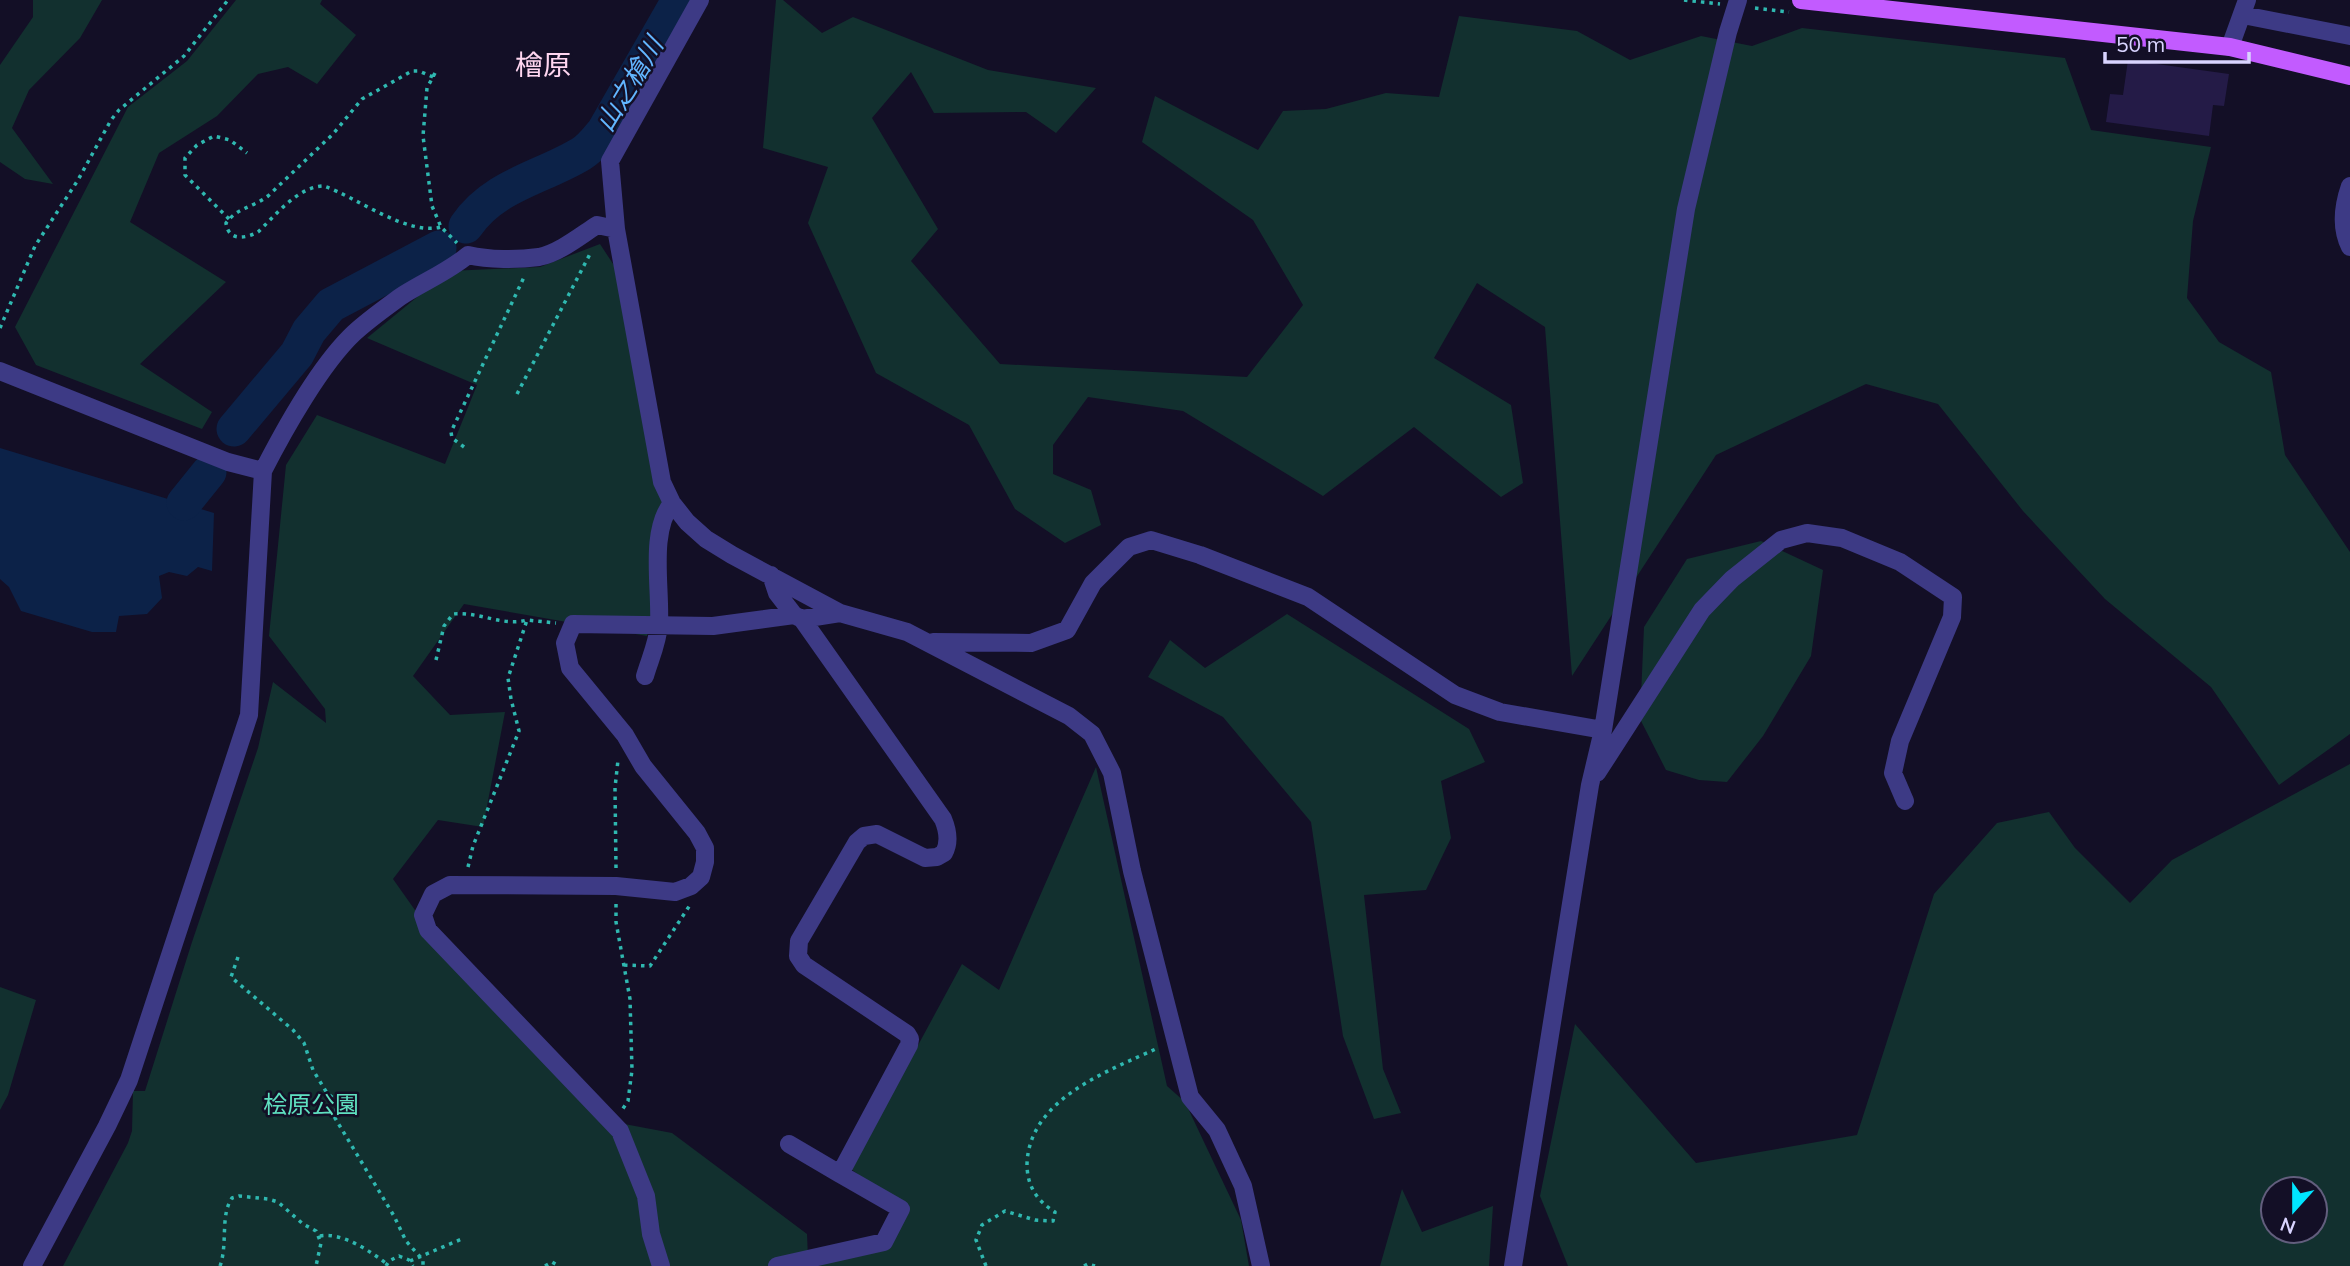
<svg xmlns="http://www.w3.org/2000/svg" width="2350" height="1266" font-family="Mulish,'Noto Sans JP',sans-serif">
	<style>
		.green { fill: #12302f; fill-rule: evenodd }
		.water { fill: #0c2248 }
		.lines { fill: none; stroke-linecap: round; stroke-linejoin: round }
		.river { stroke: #0c2248; stroke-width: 35 }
		.building { fill: #241b47 }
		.path { stroke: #2fb8b0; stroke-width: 3.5; stroke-dasharray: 3.5 5; stroke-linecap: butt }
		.minor { stroke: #3d3a85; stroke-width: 18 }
		.major { stroke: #c25bff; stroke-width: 18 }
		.labels { text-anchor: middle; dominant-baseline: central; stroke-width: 5; stroke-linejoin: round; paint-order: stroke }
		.park-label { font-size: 24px; fill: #5fe0c0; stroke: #130f26 }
		.water-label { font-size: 26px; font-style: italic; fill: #62b6ff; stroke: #130f26 }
		.quarter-label { font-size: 28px; fill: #ffd6f0; stroke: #130f26 }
	</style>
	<rect width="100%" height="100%" fill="#130f26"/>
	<path class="green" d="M33,0H102L80,38L29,90L12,128L53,184L25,179L0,162V65L33,17Z
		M236,0H322L320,4L356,35L317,84L288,67L258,74L217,116L159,153L130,222L226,282L140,364L212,412L202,429L36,365L15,327L128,107L187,61Z
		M776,0H783L822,33L853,17L988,70L1096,88L1056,133L1026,112L934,113L911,72L872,118L938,229L911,261L1000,364L1247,377L1303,305L1253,220L1142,142L1155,96L1258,150L1283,111L1326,109L1386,93L1439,97L1459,16L1577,31L1630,60L1701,36L1752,46L1802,28L2065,58L2091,130L2211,147L2193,221L2187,298L2219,342L2271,372L2285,455L2350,552V734L2279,785L2211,687L2105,599L2023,511L1938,404L1866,384L1716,455L1572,676L1545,327L1477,283L1434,358L1511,405L1523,483L1501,497L1414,427L1323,496L1183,411L1088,397L1053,445V474L1091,490L1101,525L1065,543L1015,509L969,425L876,373L808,223L828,167L763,148Z
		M600,244L621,276L670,507L647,636L464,604L413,676L450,715L505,712L483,827L438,820L393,879L451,961L603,1120L672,1133L807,1234L808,1258L884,1242L901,1209L858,1180L860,1176L851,1169L962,964L999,990L1096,767L1167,1086L1185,1102L1241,1220L1249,1266H63L128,1143L132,1131L133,1091H145L192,942L258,748L273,682L326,723L325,709L269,636L286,465L317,415L445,464L477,385L367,338L449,271L540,267Z
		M1761,541L1823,570L1811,656L1763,736L1727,782L1699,780L1666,770L1640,719L1644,627L1687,559Z
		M1287,614L1469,729L1485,762L1441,781L1451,838L1426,890L1364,895L1383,1069L1401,1113L1374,1119L1343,1036L1311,822L1223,717L1148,677L1170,640L1205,668Z
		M2350,764V1266H1568L1540,1196L1575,1024L1696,1163L1857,1135L1934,894L1997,823L2049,812L2075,848L2130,903L2172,860ZM2273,1189H2315V1231H2273Z
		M0,987L36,1000L8,1095L0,1110Z
		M1402,1189L1422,1232L1493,1206L1489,1266H1380Z"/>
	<path class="water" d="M0,448L214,513L212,571L198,567L187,576L169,572L159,576L162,598L147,614L119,616L116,632H92L21,611L9,587L0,579Z"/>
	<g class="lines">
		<path class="river" d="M466,226C494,185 541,178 581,154C591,148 597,139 604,131L679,0
			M234,429L297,354L309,331L331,305L439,248
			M184,503L209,472"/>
	</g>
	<path class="building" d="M2128,60L2229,74L2224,106L2213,105L2209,136L2106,122L2110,94L2123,95Z"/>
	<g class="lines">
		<path class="path" d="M1684,0L1720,4
			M1755,8L1789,12
			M435,73L427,88L423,136L432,206L441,227L457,243
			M433,77L419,71H412L362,99L333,134L268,196C252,208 238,207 226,223C228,241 245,239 258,232C275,216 298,186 324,186C356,197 407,236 441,227
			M229,219L185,175V158L197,145L214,136L230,140L247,153
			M0,328L35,246L78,180L111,120L119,110L184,56L228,0
			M517,394L591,252
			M464,447L452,438L451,432L525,275
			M436,660L444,626L453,614C478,611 503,627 527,620
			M468,867L473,846L519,731L511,699L508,678L527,620L556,623
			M616,868L615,788L618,760
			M616,904V922L630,999L632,1070L628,1101L622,1110
			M238,957L231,977L293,1030L304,1043L313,1070L327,1093L337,1101L335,1118L394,1216L406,1241L423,1260V1266
			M624,965L650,966L690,905
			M320,1236C342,1232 370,1251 387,1264
			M410,1261L464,1238
			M220,1266C228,1244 220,1215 232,1198L239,1196L268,1199L278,1202L303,1224L316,1231L321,1243L316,1266
			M386,1266L389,1261L399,1256L409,1260L413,1266
			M545,1266L552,1262L559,1266
			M986,1266L976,1240L982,1225L1005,1211L1035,1220L1053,1221L1055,1212C1037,1201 1027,1186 1027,1164C1029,1099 1108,1071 1158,1048
			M1084,1266L1088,1264L1095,1266"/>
		<path class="minor" d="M700,0L610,161L616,229L662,482L672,503L687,522L706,539L732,555L840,613L907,632L1069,716L1092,734L1112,773L1132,871L1190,1097L1217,1130L1243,1186L1261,1266
			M2243,15L2350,36
			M2230,47L2247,0
			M2350,186C2343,206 2340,227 2350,247
			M0,371L228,462L263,471
			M771,575L777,593L794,615
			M933,642L1031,643L1067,630L1093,583L1129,547L1151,540L1200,555L1308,597L1455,695L1500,712L1603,730
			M645,676C650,659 658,642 659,624C661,587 649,532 672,503
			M1597,773L1702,610L1732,579L1781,540L1807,533L1842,538L1900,562L1953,597L1952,617L1900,741L1893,773L1905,801
			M789,1144L840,1174L909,1045L910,1039L907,1034L804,965L798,956L799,941L857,842L864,836L877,834L925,858L937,857L944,853C950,842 948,831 943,819L802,619
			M32,1266L107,1126L129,1080L249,715L263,471C284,430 321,364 354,333C368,320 385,308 400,297C423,282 448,272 468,255C489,260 518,260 539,257C559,253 580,236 597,225L616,229
			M661,1266L651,1234L646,1196L620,1131L428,930L423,915L433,894L450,885L616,886L675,892L691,886L701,877L705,862V848L697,833L643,766L625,735L570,668L565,643L573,624L713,626L794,615L802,619L840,613
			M777,1266L884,1242L901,1209L840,1174
			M1513,1266L1590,785L1603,730L1686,209L1728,32L1738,0"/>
		<path class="major" d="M1801,0L2230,47L2350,76"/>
	</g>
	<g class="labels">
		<g class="park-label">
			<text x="311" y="1104">桧原公園</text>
		</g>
		<g class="water-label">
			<text transform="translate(629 84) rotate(-59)">山之槍川</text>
		</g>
		<g class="quarter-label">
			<text x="543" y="64">檜原</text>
		</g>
	</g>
	<g transform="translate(2294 1210) rotate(201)"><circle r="33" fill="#130f26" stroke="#625e7d" stroke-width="2"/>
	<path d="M0-5L12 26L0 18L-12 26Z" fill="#00e5ff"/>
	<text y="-10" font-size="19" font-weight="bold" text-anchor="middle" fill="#d9d4ff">N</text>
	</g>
	<path d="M2105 52v10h144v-10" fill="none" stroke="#d9d4ff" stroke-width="3.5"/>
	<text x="2116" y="52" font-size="21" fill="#d9d4ff" stroke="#130f26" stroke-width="5" paint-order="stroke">50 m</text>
</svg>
